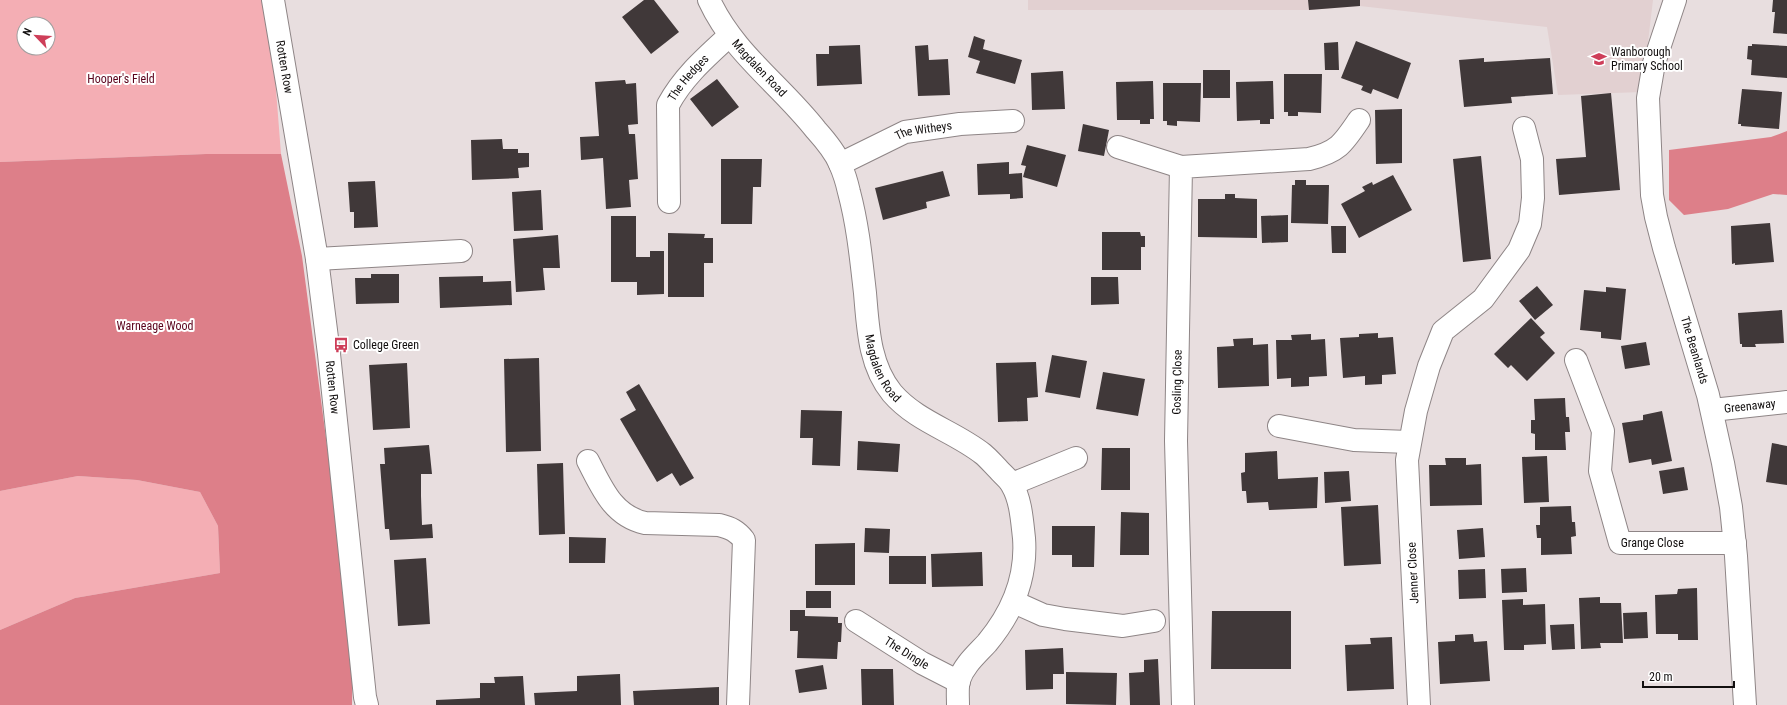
<svg xmlns="http://www.w3.org/2000/svg" width="1787" height="705" font-family="'Roboto Condensed',sans-serif">
	<style>
		.built { fill: #e2d0d1 }
		.green { fill: #f4aeb4; fill-rule: evenodd }
		.forest { fill: #dd7f89 }
		.building { fill: #403839 }
		.lines { fill: none; stroke-linecap: round; stroke-linejoin: round }
		.minor-casing { stroke: #8e8586; stroke-width: 24 }
		.minor { stroke: #fff; stroke-width: 22 }
		.labels { text-anchor: middle; dominant-baseline: central; stroke-width: 4; stroke-linejoin: round; paint-order: stroke }
		.poi-label { font-size: 12px; fill: #120f0f; stroke: #fff; text-anchor: start }
		.street-label { font-size: 12px; fill: #120f0f; stroke: #fff }
		.park-label { font-size: 12px; fill: #5b031c; stroke: #fff }
	</style>
	<rect width="100%" height="100%" fill="#e8dedf"/>
	<path class="built" d="M1028,0H1653L1642,92L1558,95L1547,27L1360,6L1309,10H1028Z"/>
	<path class="green" d="M0,0H269L281,154H206L0,162ZM24,24H48V48H24Z
		M78,476L137,480L200,492L218,526L220,573L75,598L0,630V491Z"/>
	<path class="forest" d="M1787,131V195L1773,194L1728,209L1684,215L1669,200V150L1771,137Z
		M206,154H281L302,256L353,643L352,705H0V630L75,598L220,573L218,526L200,492L137,480L78,476L0,491V162Z"/>
	<path class="building" d="M644,0H654L679,32L651,54L622,17Z
		M1308,0H1360V6L1309,10Z
		M1773,0H1787V34L1773,33L1775,12H1772Z
		M974,36L985,40L983,49L1022,60L1015,84L976,73L980,61L968,57Z
		M1356,41L1411,63L1398,99L1373,89L1371,94L1361,90L1363,86L1341,78Z
		M1338,42L1339,70H1325L1324,43Z
		M1752,44L1787,46V78L1751,75L1752,60L1747,59L1748,46H1752Z
		M860,45L862,84L817,86L816,54H829V46Z
		M928,45L929,60L948,59L950,95L918,96L915,46Z
		M1484,58V62L1550,58L1553,94L1511,97L1512,103L1464,107L1459,60Z
		M1203,70H1230V98H1203Z
		M1063,71L1065,109L1032,110L1031,73Z
		M1284,74H1322L1321,113L1298,112V116H1288V112H1284Z
		M717,79L739,107L712,127L690,99Z
		M625,80L626,84L636,83L638,124L628,125L629,134H635L638,179L629,180L631,207L606,209L603,158L581,160L580,137L599,136L595,82Z
		M1153,81L1154,119H1150V124H1140V120H1117L1116,82Z
		M1273,81L1274,119H1270V124H1260V120L1237,121L1236,82Z
		M1163,83H1201L1200,122L1177,121V126L1167,125V121H1163Z
		M1742,89L1782,92L1779,129L1741,126V124H1738Z
		M1611,93L1620,190L1559,195L1556,159L1586,157L1581,96Z
		M1402,109V163L1376,164L1375,110Z
		M1083,124L1109,130L1104,156L1078,151Z
		M502,139L503,149H518V153H529V167L518,168L519,178L472,180L471,140Z
		M1027,145L1066,155L1057,187L1023,177L1026,166L1021,165Z
		M1481,156L1491,259L1463,262L1453,159Z
		M721,159H762L761,187H753L752,224H721Z
		M1009,162V174L1022,173L1023,198L1010,199V194L978,195L977,164Z
		M943,171L950,196L926,202L927,208L883,220L875,188Z
		M1393,175L1412,210L1359,238L1341,204L1365,191L1362,187L1372,182L1373,185Z
		M1295,180H1306V185H1329L1328,224L1291,223L1292,185H1295Z
		M375,181L378,227L354,228V212H350L348,182Z
		M541,190L543,230L514,231L512,192Z
		M1225,194H1235V198L1257,199V238L1198,237V199H1225Z
		M1288,215V242L1262,243L1261,216Z
		M611,216H636V257H650V251H664V294L637,295V282H611Z
		M1770,223L1774,262L1735,265V263L1732,264L1731,226Z
		M1331,226H1346V253H1332Z
		M1102,232H1140L1141,236H1145V247H1141V270H1102Z
		M668,233L705,234L704,238H713V263H704V297H668Z
		M558,235L560,268H543L545,290L516,292L513,239Z
		M371,274H399V303L356,304L355,278H371Z
		M483,276V282L511,281L512,305L440,308L439,277Z
		M1091,277H1118L1119,304L1091,305Z
		M1537,286L1553,305L1535,320L1519,301Z
		M1606,287L1626,289L1621,340L1601,338V332L1580,330L1584,290L1606,292Z
		M1782,310L1784,343L1755,344L1756,347H1742V344H1740L1738,313Z
		M1531,318L1545,333L1540,337L1555,353L1527,381L1511,365L1508,368L1494,354Z
		M1378,333V338L1393,337L1396,374L1382,375V384L1365,385V376L1343,378L1340,338L1359,337V334Z
		M1311,334V340L1325,339L1327,376L1309,377V386L1291,387V378L1277,379L1276,340H1292L1291,335Z
		M1253,338V345L1268,344L1269,386L1218,388L1217,347L1234,346L1233,339Z
		M1646,342L1650,365L1625,369L1621,346Z
		M1052,355L1087,361L1080,398L1045,392Z
		M539,358L541,451L506,452L504,359Z
		M1036,362L1038,397L1027,398L1028,421L998,422L996,363Z
		M407,363L410,428L373,430L369,365Z
		M1103,372L1145,379L1138,416L1096,409Z
		M639,384L694,478L680,486L672,473L657,482L620,419L636,410L626,392Z
		M1565,398L1566,417H1569L1570,432H1565L1566,450H1535V434L1531,433V420H1535L1534,399Z
		M801,410L842,411L840,466L812,465L813,438H800Z
		M1662,411L1672,461L1652,465L1651,459L1629,463L1622,423L1643,420V415Z
		M858,441L900,444L898,472L857,470Z
		M1772,443L1787,446V485L1766,482Z
		M429,445L432,474H421V496L422,525L432,524L433,538L390,540L389,529H385L380,464H385L384,448Z
		M1102,448H1130V490H1101Z
		M1277,451L1278,479L1318,477L1317,508L1269,510L1268,502L1247,503L1246,491H1242L1241,473L1245,472V453Z
		M1547,456L1549,502L1524,503L1522,457Z
		M1445,458H1466V465L1481,464L1482,505L1430,506L1429,465H1446Z
		M563,463L565,534L539,535L537,464Z
		M1684,467L1688,490L1663,494L1659,471Z
		M1349,471L1351,501L1325,503L1324,472Z
		M1378,505L1381,564L1344,566L1341,507Z
		M1571,506L1572,522H1575L1576,536L1571,537L1572,554L1541,555V538H1537L1536,525H1540V507Z
		M1121,512L1149,513V555H1120Z
		M1052,526H1095L1094,567H1072V555H1052Z
		M865,528L890,529L889,553L864,552Z
		M1483,528L1485,557L1459,559L1457,530Z
		M569,537L606,538L605,563H569Z
		M855,543V585H815V544Z
		M982,552L983,586L932,587L931,554Z
		M889,556H926V584H889Z
		M426,558L430,624L398,626L394,560Z
		M1526,568L1527,592L1502,593L1501,569Z
		M1485,569L1486,598L1459,599L1458,570Z
		M1697,588L1698,640H1678V634H1656L1655,595L1677,594L1678,589Z
		M806,591H831V608H806Z
		M1600,597V603H1621L1623,643H1600L1601,648L1581,649L1579,598Z
		M1523,599V605L1545,604L1546,644L1524,645V650H1504L1502,600Z
		M790,610H805V616L838,617V623H842L841,642H838L837,659L797,658L798,631H790Z
		M1212,611H1291V669H1211Z
		M1647,612L1648,638L1624,639L1623,613Z
		M1574,624L1575,649L1552,650L1550,625Z
		M1473,634L1474,642L1487,641L1490,681L1440,684L1438,642L1455,641V635Z
		M1392,637L1394,689L1347,691L1345,645L1371,644L1370,638Z
		M1063,648L1064,674H1053V689L1026,690L1025,650Z
		M1158,659L1160,705H1130L1129,673L1144,672V660Z
		M823,665L827,689L799,693L795,670Z
		M861,669H893L894,705H862Z
		M1066,672L1117,673L1116,705L1066,704Z
		M620,674L621,705H535L534,693L577,691V676Z
		M523,676L525,705H436V700L480,698V683H495L494,677Z
		M719,687V705H634L633,691Z"/>
	<g class="lines">
		<g class="minor-casing">
			<g id="minor">
				<path id="s1" d="M273,0L317,259L329,354L365,697L367,705"/>
				<path id="s2" d="M709,0C734,54 780,84 816,130C825,140 835,152 840,164C844,173 847,183 849,192C858,226 861,258 865,293C868,327 869,365 892,393C917,422 954,431 983,454C988,458 993,464 998,469C1002,474 1009,479 1012,485C1021,500 1022,521 1024,538C1027,578 1012,613 987,643C977,654 964,665 959,680C957,687 958,697 958,705"/>
				<path id="s3" d="M1675,0L1654,63L1648,98L1652,195L1656,217L1664,248L1708,395L1723,463L1731,507L1736,556L1745,705"/>
				<path d="M1118,147L1181,167"/>
				<path id="s4" d="M840,164L905,132L960,124L1013,121"/>
				<path id="s5" d="M669,202L668,105C683,77 706,57 729,36"/>
				<path d="M317,259L461,251"/>
				<path id="s6" d="M1576,360L1603,431L1600,471L1620,543H1735"/>
				<path id="s7" d="M1712,410L1787,402"/>
				<path d="M1279,426L1354,440L1409,442"/>
				<path d="M588,461C602,488 613,516 645,523L719,525C731,528 737,531 744,540L738,705"/>
				<path d="M1012,484L1076,458"/>
				<path d="M1014,602L1043,615L1065,619L1123,626L1154,621"/>
				<path id="s8" d="M856,621L922,663L959,682"/>
				<path id="s9" d="M1183,705L1176,441L1181,167L1309,159C1338,152 1343,144 1359,120"/>
				<path d="M1419,705L1407,460L1416,411L1429,366L1443,331L1483,299L1519,250L1530,224L1533,198L1532,159L1524,128"/>
			</g>
		</g>
		<use href="#minor" class="minor"/>
	</g>
	<defs>
		<g id="school-bare" transform="scale(1.2)"><path d="M0-5L7-2L0 1L-7-2ZM-4 1L0 2.5L4 1V4Q0 6-4 4Z" fill="#ce3e59" stroke="#fff" stroke-width="2.5" paint-order="stroke"/></g>
		<g id="bus-bare" transform="scale(1.2)"><path d="M-5-6H5V4H4V6H2V4H-2V6H-4V4H-5ZM-3.5-4V0h7V-4ZM-3.5 1.2v1.5H-2V1.2ZM2 1.2v1.5H3.5V1.2Z" fill="#ce3e59" stroke="#fff" stroke-width="2.5" paint-order="stroke"/></g>
	</defs>
	<g fill-rule="evenodd">
		<use href="#school-bare" x="1599" y="59"/>
		<use href="#bus-bare" x="341" y="345"/>
	</g>
	<g class="labels">
		<g class="poi-label">
			<text x="1611" y="52">Wanborough<tspan x="1611" dy="14">Primary School</tspan></text>
			<text x="353" y="345">College Green</text>
		</g>
		<g class="street-label">
			<text stroke="none"><textPath href="#s1" startOffset="68">Rotten Row</textPath></text>
			<text stroke="none"><textPath href="#s2" startOffset="85">Magdalen Road</textPath></text>
			<text stroke="none"><textPath href="#s5" startOffset="131">The Hedges</textPath></text>
			<text stroke="none"><textPath href="#s4" startOffset="91">The Witheys</textPath></text>
			<text stroke="none"><textPath href="#s3" startOffset="360">The Beanlands</textPath></text>
			<text stroke="none"><textPath href="#s2" startOffset="421">Magdalen Road</textPath></text>
			<text stroke="none"><textPath href="#s9" startOffset="323">Gosling Close</textPath></text>
			<text stroke="none"><textPath href="#s1" startOffset="392">Rotten Row</textPath></text>
			<text stroke="none"><textPath href="#s7" startOffset="38">Greenaway</textPath></text>
			<text stroke="none"><textPath href="#s6" startOffset="223">Grange Close</textPath></text>
			<text transform="translate(1413 573) rotate(-93)">Jenner Close</text>
			<text stroke="none"><textPath href="#s8" startOffset="60">The Dingle</textPath></text>
		</g>
		<g class="park-label">
			<text x="121" y="79">Hooper's Field</text>
			<text x="155" y="326">Warneage Wood</text>
		</g>
	</g>
	<g transform="translate(36 36) rotate(295)"><circle r="19" fill="#ffffff" stroke="#a09f9f"/>
	<path d="M0-3L7 15L0 10L-7 15Z" fill="#ce3e59"/>
	<text y="-6" font-size="11" font-weight="bold" text-anchor="middle" fill="#120f0f">N</text>
	</g>
	<path d="M1643 681v6h91v-6" fill="none" stroke="#120f0f" stroke-width="2"/>
	<text x="1649" y="681" font-size="12" fill="#120f0f" stroke="#ffffff" stroke-width="3" paint-order="stroke">20 m</text>
</svg>
